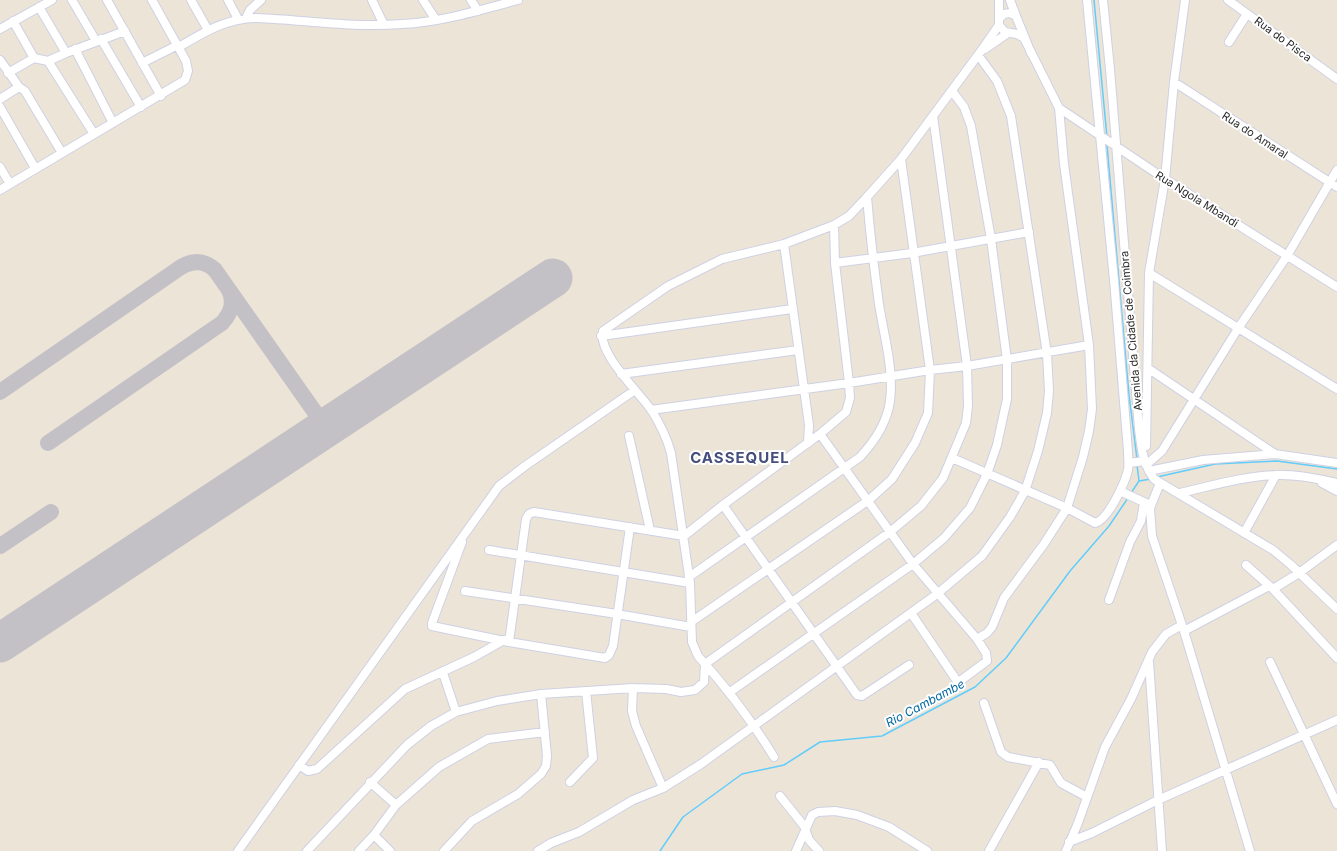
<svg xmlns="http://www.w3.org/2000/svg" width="1337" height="851" font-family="Inter,sans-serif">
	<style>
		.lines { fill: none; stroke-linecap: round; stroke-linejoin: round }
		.stream { stroke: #60cdfa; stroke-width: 1.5 }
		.taxiway { stroke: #c4c1c6; stroke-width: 16 }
		.runway { stroke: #c4c1c6; stroke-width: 39 }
		.minor-casing { stroke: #ced1e3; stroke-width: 10 }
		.minor { stroke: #fff; stroke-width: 8 }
		.labels { text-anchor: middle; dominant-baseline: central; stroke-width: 4; stroke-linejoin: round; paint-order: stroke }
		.street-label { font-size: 11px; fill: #292929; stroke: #fff }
		.water-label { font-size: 12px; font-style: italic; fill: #0168a4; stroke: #fff }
		.district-label { font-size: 15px; font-weight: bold; letter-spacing: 1px; fill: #454e7d; stroke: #fff }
	</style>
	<rect width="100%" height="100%" fill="#ede4d8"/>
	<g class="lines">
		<path class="stream" d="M1094,0L1107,137
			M1107,145L1129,395L1137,459
			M1137,465L1139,481
			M1157,477L1215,464L1277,461L1337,469
			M1139,481L1151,479
			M1131,493L1139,481
			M660,851L683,817L742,774L784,765L820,742L882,736L975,687L1006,658L1070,571L1109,526L1128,498"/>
		<path class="taxiway" d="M0,392L181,267C193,260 205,260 215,270L326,428
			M48,443L222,323C231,313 235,303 229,290
			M0,546L51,512"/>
		<path class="runway" d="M0,643L553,278"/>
		<g class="minor-casing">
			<path id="minor" d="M72,0L96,41
				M107,0L161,96
				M191,0L208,30
				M228,0L238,19
				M372,0L384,25
				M423,0L436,20
				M471,0L478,11
				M999,0V21
				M1010,0L1016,16
				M1103,0L1110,69L1139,429C1141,444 1142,458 1149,471L1203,460L1275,454L1337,463
				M1228,0L1337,79
				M39,7L66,53
				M246,18L250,10L261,0
				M13,21L34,58
				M0,29L52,0
				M101,39L141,107
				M1229,42L1247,14
				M179,47C204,32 227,18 257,18C305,20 354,28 402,24C442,22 480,10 518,0
				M75,49L113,123
				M985,49L1008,33
				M0,60L19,87L25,91L62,153
				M48,61L94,134
				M142,63L178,45
				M8,73L34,58L48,61L66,53L125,31
				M1174,82L1337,187
				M0,99L19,87
				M0,107L35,168
				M1059,108L1165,179L1337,287
				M0,167L10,184
				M0,190L185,80L188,71L186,61L152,0
				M784,244L809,425L808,443
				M835,263L912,253L1029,232
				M1149,273L1337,389
				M601,336L792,309
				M1149,369L1275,454
				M621,374L798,350
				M651,410L849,383L930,370L967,366L1089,345
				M820,434L913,564L977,639L986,653L987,661L960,681H957L911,613
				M629,436L650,530
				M1146,446L1149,273L1165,179L1174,82L1185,0
				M952,458L1067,508L1095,523C1108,520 1125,483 1128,470C1129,464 1128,457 1128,451L1114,280L1087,0
				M1129,463L1144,461
				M1146,465L1162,451L1239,327L1287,256L1337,170
				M1149,471L1154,479L1273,550L1290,564L1337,609
				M1160,483L1150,508L1152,536L1184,631L1250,851
				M1322,483L1337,491
				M1120,491L1148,504
				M1180,493C1211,486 1244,476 1276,475C1296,474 1317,479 1337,483
				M723,505L857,695L862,696L909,665
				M1244,533L1276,475
				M462,542L432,623V626L509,642L605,658L609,655L613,646L630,527
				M489,550L690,583
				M1246,565L1273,589L1337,658
				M689,577L860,457C874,442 887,423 890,401C894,369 884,336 879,304C874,268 870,233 867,197
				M1273,589L1299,573L1337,545
				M465,591L617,614L691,627
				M1109,600L1130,542L1141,521L1144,503
				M691,622L869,500L892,479L915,443L928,413L930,370L901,159
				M1184,631L1269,586
				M977,639L987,633L992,627L1004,598L1044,544L1067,508L1083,457L1089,431L1092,409L1089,345L1064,164L1059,108L1024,38L1017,34L1005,32L999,25
				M509,642L526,519L529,514L534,512L684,536L723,505L820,434L846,412L850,398L849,383L835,263L834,225
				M1149,662L1162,851
				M1270,662L1337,804
				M443,673L456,712
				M633,688L632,711L636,726L663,788
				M730,692L913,564L944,538L970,508L987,474L997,445L1007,399V360L991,239L971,126L964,107L952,91
				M984,703L1001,752L1008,757L1050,765L1061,783L1087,797
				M774,757C752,721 727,688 698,656L692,642L690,583L671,453C667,438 660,424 652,411C639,392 597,353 603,331L668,286L722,259L784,244L834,225L849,216L867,197L901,159L981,51L999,25V19L1004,14L1010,13L1016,16L1031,53
				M299,765L308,771L317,769L405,689L474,657L504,640
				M370,782L396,805
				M570,782L593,758L586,691
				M780,796L804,826L809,840L819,851
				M374,835L390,851
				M1069,842L1092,833L1158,800L1337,720
				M238,851L499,486L525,466L635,390
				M307,851L407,745L431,726L456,712L497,701L541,694L633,688L666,689L681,692L695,690L704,682L705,664L890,532L921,506L943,478L966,423L968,406L967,366L933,116
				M359,851L374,835L396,805L439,767L488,739L545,732
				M444,851L472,821L518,794L541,774L546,766L547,756L541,694
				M538,851L551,843L579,832L633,800L663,788L701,764L937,594L982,556L1010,517L1025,491L1038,451L1047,413L1049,391L1047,354L1011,116L997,81L978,55
				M796,851L812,815L818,812L835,811L857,815L889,827L927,851
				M989,851L1039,762
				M1066,851L1078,823L1105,747L1131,699L1152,652L1166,634L1182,625"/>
		</g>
		<use href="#minor" class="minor"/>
	</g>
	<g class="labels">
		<g class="street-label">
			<text transform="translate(1283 39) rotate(36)">Rua do Pisca</text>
			<text transform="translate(1255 135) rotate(33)">Rua do Amaral</text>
			<text transform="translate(1197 199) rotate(32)">Rua Ngola Mbandi</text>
			<text transform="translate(1131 331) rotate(-95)">Avenida da Cidade de Coimbra</text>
		</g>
		<g class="water-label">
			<text transform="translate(925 703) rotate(-28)">Rio Cambambe</text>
		</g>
		<g class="district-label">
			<text x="740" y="457">CASSEQUEL</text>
		</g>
	</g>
</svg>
